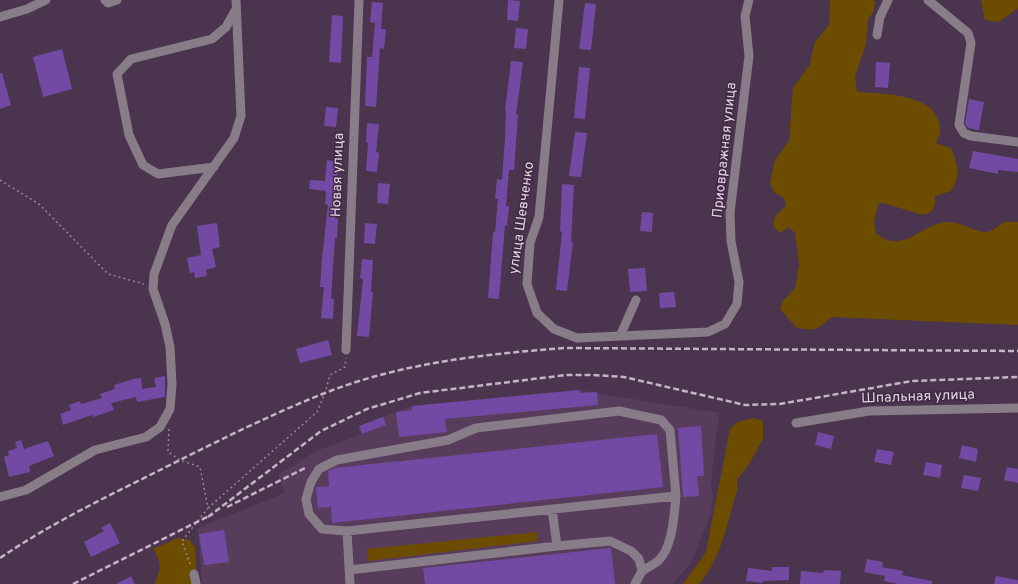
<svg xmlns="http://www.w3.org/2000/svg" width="1018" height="584" font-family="Overpass,sans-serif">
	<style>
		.built { fill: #583c5b }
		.green { fill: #6c4d00 }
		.building { fill: #734aa3 }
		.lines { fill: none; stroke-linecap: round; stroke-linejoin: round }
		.path { stroke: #978599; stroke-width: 1.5; stroke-dasharray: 2 3; stroke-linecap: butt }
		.minor { stroke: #887c89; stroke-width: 9 }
		.rail { stroke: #c4b5c6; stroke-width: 2.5; stroke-dasharray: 6 3; stroke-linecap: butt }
		.labels { text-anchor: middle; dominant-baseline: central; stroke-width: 3; stroke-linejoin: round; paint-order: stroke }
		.street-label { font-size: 14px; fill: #e2d4e3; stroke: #402a43 }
	</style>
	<rect width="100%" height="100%" fill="#4b344e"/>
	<path class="built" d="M579,390L719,413L711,482L713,497L711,513L691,563L673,583L668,584H202L198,528L285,493L278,475L316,451L362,434L359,426L412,406Z"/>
	<path class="green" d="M830,0H873L875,2L874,11L868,19L866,44L855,77L857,92C883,94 939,93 940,129C941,133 937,139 936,143L951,148C958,165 961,175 951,191L935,196V205L931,212L923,215L883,203L878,204L874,222L876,233C903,257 921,222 949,222C961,222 977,233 987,232C994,231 997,226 1003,223C1007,221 1013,222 1018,222V325L831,317C818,330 815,331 797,328L780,309L783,301L795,288L799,265L795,233L789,227L780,233L773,226L775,216L786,206L784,198L775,193L770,184L775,160L789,141L793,88L810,64L815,42L829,25Z
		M981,0H1018V8L999,22L985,20Z
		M754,418L763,421V439L749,464L737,480V490C727,523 722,558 699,584H683L706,552L730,429L737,422Z
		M537,532L538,541L368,561L367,549Z
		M178,538L189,540L195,547L197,584H154C162,568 162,564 153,549Z"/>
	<path class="building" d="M508,0L520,1L518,21L507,20Z
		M372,2L383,3L381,29H386L384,49L380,48L376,107L365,106L367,57H372L375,23L370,22Z
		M585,3L596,4L591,50L579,49Z
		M332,15L343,16L341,63L329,62Z
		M516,28L528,29L526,49L514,48Z
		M62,49L72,89L43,97L33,57Z
		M511,61L523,62L516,115H518L514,170H509L506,206H509L507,226L505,225L499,299L488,298L493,232H495L498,199H495L497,179L502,180L505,139L506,111H505Z
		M876,62L890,63L888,88L875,87Z
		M579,67L590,68L585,119L574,118Z
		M0,73H2L11,105L0,109Z
		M969,99L984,102L979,130L968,128L965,124Z
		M326,107L338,108L336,127L324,126Z
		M367,123L379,124L376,152L379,153L377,172L366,171L368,143L366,142Z
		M575,132L587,133L581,177L569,176Z
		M973,151L1018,159V172L998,170V174L969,168Z
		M327,160L338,162L335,218L338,219L337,238H335L331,299H334L333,319L321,318L324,287H320L322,259L328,205L325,204L326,191L309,189L310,180L325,181Z
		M378,183L390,184L388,204L377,203Z
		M562,184L574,185L571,242H573L567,291L556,290L562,232L560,231Z
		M642,212L653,213L652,232L640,231Z
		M217,223L220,247L212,249L216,267L206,270L207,276L195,278L194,272L190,273L187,258L201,255L197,226Z
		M365,223L377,224L375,244L364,243Z
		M362,259L373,260L371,292H373L369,337L357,336L363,279L360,278Z
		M645,268L647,291L630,292L628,269Z
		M674,292L676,307L660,308L659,293Z
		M328,340L332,355L300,363L296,349Z
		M165,376V397L137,402L136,397L111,403L114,410L93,417L92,415L63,425L60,414L71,410L69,405L80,401L81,404L102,398L100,394L115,389L114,385L133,379L141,378L142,389L156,387L154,378Z
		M579,390L580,393L597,392L598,405L445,419L447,432L399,437L396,412L412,410V406Z
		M383,417L386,425L362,434L359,426Z
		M701,426L704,476H697L699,496L683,497L678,428Z
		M818,432L834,436L831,449L815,445Z
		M657,434L663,487L332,523L331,507L318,508L316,487L329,486L328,471L335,468L399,461L400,463L401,461Z
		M21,440L24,449L48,441L54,456L29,466L30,472L9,477L4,457L9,455L8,451L17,448L15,442Z
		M962,445L978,449L976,462L959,458Z
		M877,449L894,452L891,465L874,462Z
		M926,462L942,465L940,478L923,475Z
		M1007,467L1018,469V483L1004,480Z
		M964,475L981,478L978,491L961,488Z
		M110,523L120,543L91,557L84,542L104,531L101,528Z
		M224,530L229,562L204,565L199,534Z
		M611,548L615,584H425L423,568Z
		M867,559L883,562L882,567L903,571L902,575L932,581V584H898L884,581L885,576L864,572Z
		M772,567H789V580L763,581V583L746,581L748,568L772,571Z
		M824,570L841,571L840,584H800L801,571L823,573Z
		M131,576L135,584H116Z
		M996,576L1018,580V584H994Z"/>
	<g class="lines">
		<path class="path" d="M0,180L39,204L108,274L144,284
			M169,429L168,452L180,460L200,467L208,508L182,541L191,567
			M208,508L317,412L325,393L330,375L345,367L346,358"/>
		<path class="minor" d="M105,0L108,3L117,0
			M559,0L539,217L530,243L527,284L537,313L554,329L577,338L708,332L725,324L737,304L739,282L731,241L730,213L749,56L745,16L749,0
			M928,0L968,33L971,43L959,125L964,133L971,136L1018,142
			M0,17L27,9L46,0
			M877,35L880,17L888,0
			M214,167L158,174L143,165L129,135L117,74L131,59L212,39L226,27L235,11
			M620,336L636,300
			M346,350L359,0
			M619,411L661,420L670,430L676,496L347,531L322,529L309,514L306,499L311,482L319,469L337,460L448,440L476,428Z
			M796,423L869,411L1018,408
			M0,497L26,490L95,450L146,437L160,427L170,409L172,384L170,347L165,324L153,289L154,274L172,225L234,138L241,116L236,0
			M552,509L557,546L610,541L631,551L639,559L642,571L635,584
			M347,531L350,584
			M349,570L557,546
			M642,571C647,568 653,565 658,561C673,548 674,514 676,496
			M194,574L196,584"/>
		<path class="rail" d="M227,507L305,468
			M208,517L321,431L367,409L420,393L566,375H593L624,377L745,405L780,404L803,400L912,381L1018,377
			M0,558C50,524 104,498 158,471C212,444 269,415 325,393C401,363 484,354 565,348L1018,351
			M73,584L213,514"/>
	</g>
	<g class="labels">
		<g class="street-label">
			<text transform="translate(725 150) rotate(-84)">Приовражная улица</text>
			<text transform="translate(338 175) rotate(-88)">Новая улица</text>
			<text transform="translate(522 218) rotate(-82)">улица Шевченко</text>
			<text transform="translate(918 397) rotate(-2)">Шпальная улица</text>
		</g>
	</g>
</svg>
